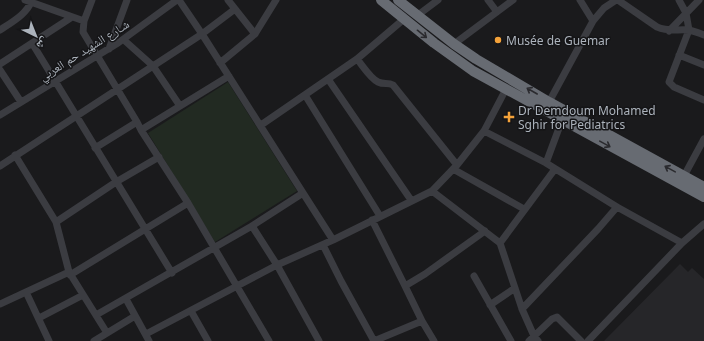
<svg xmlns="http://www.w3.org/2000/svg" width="704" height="341" font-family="'Noto Sans','Noto Naskh Arabic',sans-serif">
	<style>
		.built { fill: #262629 }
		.green { fill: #222a22 }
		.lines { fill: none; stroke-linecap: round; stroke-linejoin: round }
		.minor { stroke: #3b3c41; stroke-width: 7 }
		.highway { stroke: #676b72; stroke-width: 10 }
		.oneway { stroke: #2a2a2e }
		.poi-dot { fill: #f4a23a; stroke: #151517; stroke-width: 1.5 }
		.labels { text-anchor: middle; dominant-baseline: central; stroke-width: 3; stroke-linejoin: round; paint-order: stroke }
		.poi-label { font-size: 12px; fill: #acb3bc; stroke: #151517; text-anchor: start }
		.street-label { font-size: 12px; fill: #acb3bc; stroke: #151517 }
	</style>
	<rect width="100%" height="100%" fill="#1a1a1c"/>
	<path class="built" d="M680,264L688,272L692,268L704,279V341H604Z"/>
	<path class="green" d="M228,82L297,191L215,242L148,133Z"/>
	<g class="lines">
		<path class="minor" d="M25,0L84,21
			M92,0L84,21L83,32L137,122L141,130L188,203L269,341
			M179,0L202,34L303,193L252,226L277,265L319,341
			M228,0L255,34
			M488,0L497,12
			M580,0L593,21
			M618,0L657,27C669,32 677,29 689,30C694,31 699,33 704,35
			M679,0L686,13L689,30L669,82L674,87L704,100
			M418,15L438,0
			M0,30C12,22 27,14 32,0
			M669,31L699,0
			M124,40L153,66L180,106
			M32,43L172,273
			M454,44L513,0
			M109,49L127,0
			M679,55L704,65
			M357,59C363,66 370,78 378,82C384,85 388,82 393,85L457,165
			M220,63L255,34L276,0
			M0,64L72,17
			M0,70L21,102
			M328,79L411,200
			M305,95L380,216
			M549,102L593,21L604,8L616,0
			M0,115L118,43L177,0
			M261,125L357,59L404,19
			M141,130L229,76
			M484,131L546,163L617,207L682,243
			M95,148L137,122
			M15,155L56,222L69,272L107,333
			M546,163L562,120
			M0,166L202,34L235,9
			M453,169L524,209
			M684,176L704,139
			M432,191L500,243L522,309L534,336L538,341
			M303,193L333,240
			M372,220L405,286L425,274L485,231
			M56,222L116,182L159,157
			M500,243L555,169
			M323,245L341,281L374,341
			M70,275L188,203
			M474,276L511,341
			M405,286L422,321L434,341
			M26,292L49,341
			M126,299L149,341
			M0,304L69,272
			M490,305L515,288
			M522,309L598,229L617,207
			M191,311L208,341
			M96,315L252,226
			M39,318L83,295
			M146,334L277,265L333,240L432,191L457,165L484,131L506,89
			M94,341L135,316
			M374,341L422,321
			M529,341L552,319L557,317L581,341
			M588,341L682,243L704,224"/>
		<path class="highway" d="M381,0L434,43L473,71L704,197
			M398,0L454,44L476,59L549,102L704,187"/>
	</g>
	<defs><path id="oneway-shaft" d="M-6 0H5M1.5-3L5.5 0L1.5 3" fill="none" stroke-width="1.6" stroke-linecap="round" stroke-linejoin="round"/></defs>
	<g class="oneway">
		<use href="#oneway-shaft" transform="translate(422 34) rotate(39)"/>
		<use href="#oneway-shaft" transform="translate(532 91) rotate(-150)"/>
		<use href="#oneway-shaft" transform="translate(605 144) rotate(29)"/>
		<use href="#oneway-shaft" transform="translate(670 169) rotate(-151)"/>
	</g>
	<g class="poi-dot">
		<circle cx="498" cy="40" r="4"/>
		<path d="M507 111h4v4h4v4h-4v4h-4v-4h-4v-4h4z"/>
	</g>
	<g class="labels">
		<g class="poi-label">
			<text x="506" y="40">Musée de Guemar</text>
			<text x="518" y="110">Dr Demdoum Mohamed<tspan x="518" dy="14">Sghir for Pediatrics</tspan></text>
		</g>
		<g class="street-label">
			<text transform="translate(84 50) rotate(-32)">شـارع الشهيد حم العربي</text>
		</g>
	</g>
	<g transform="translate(36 36) rotate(137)" stroke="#151517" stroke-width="3" paint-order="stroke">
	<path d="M0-3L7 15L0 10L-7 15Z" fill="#acb3bc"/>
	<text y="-6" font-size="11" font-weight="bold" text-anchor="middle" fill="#acb3bc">ش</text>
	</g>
</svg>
